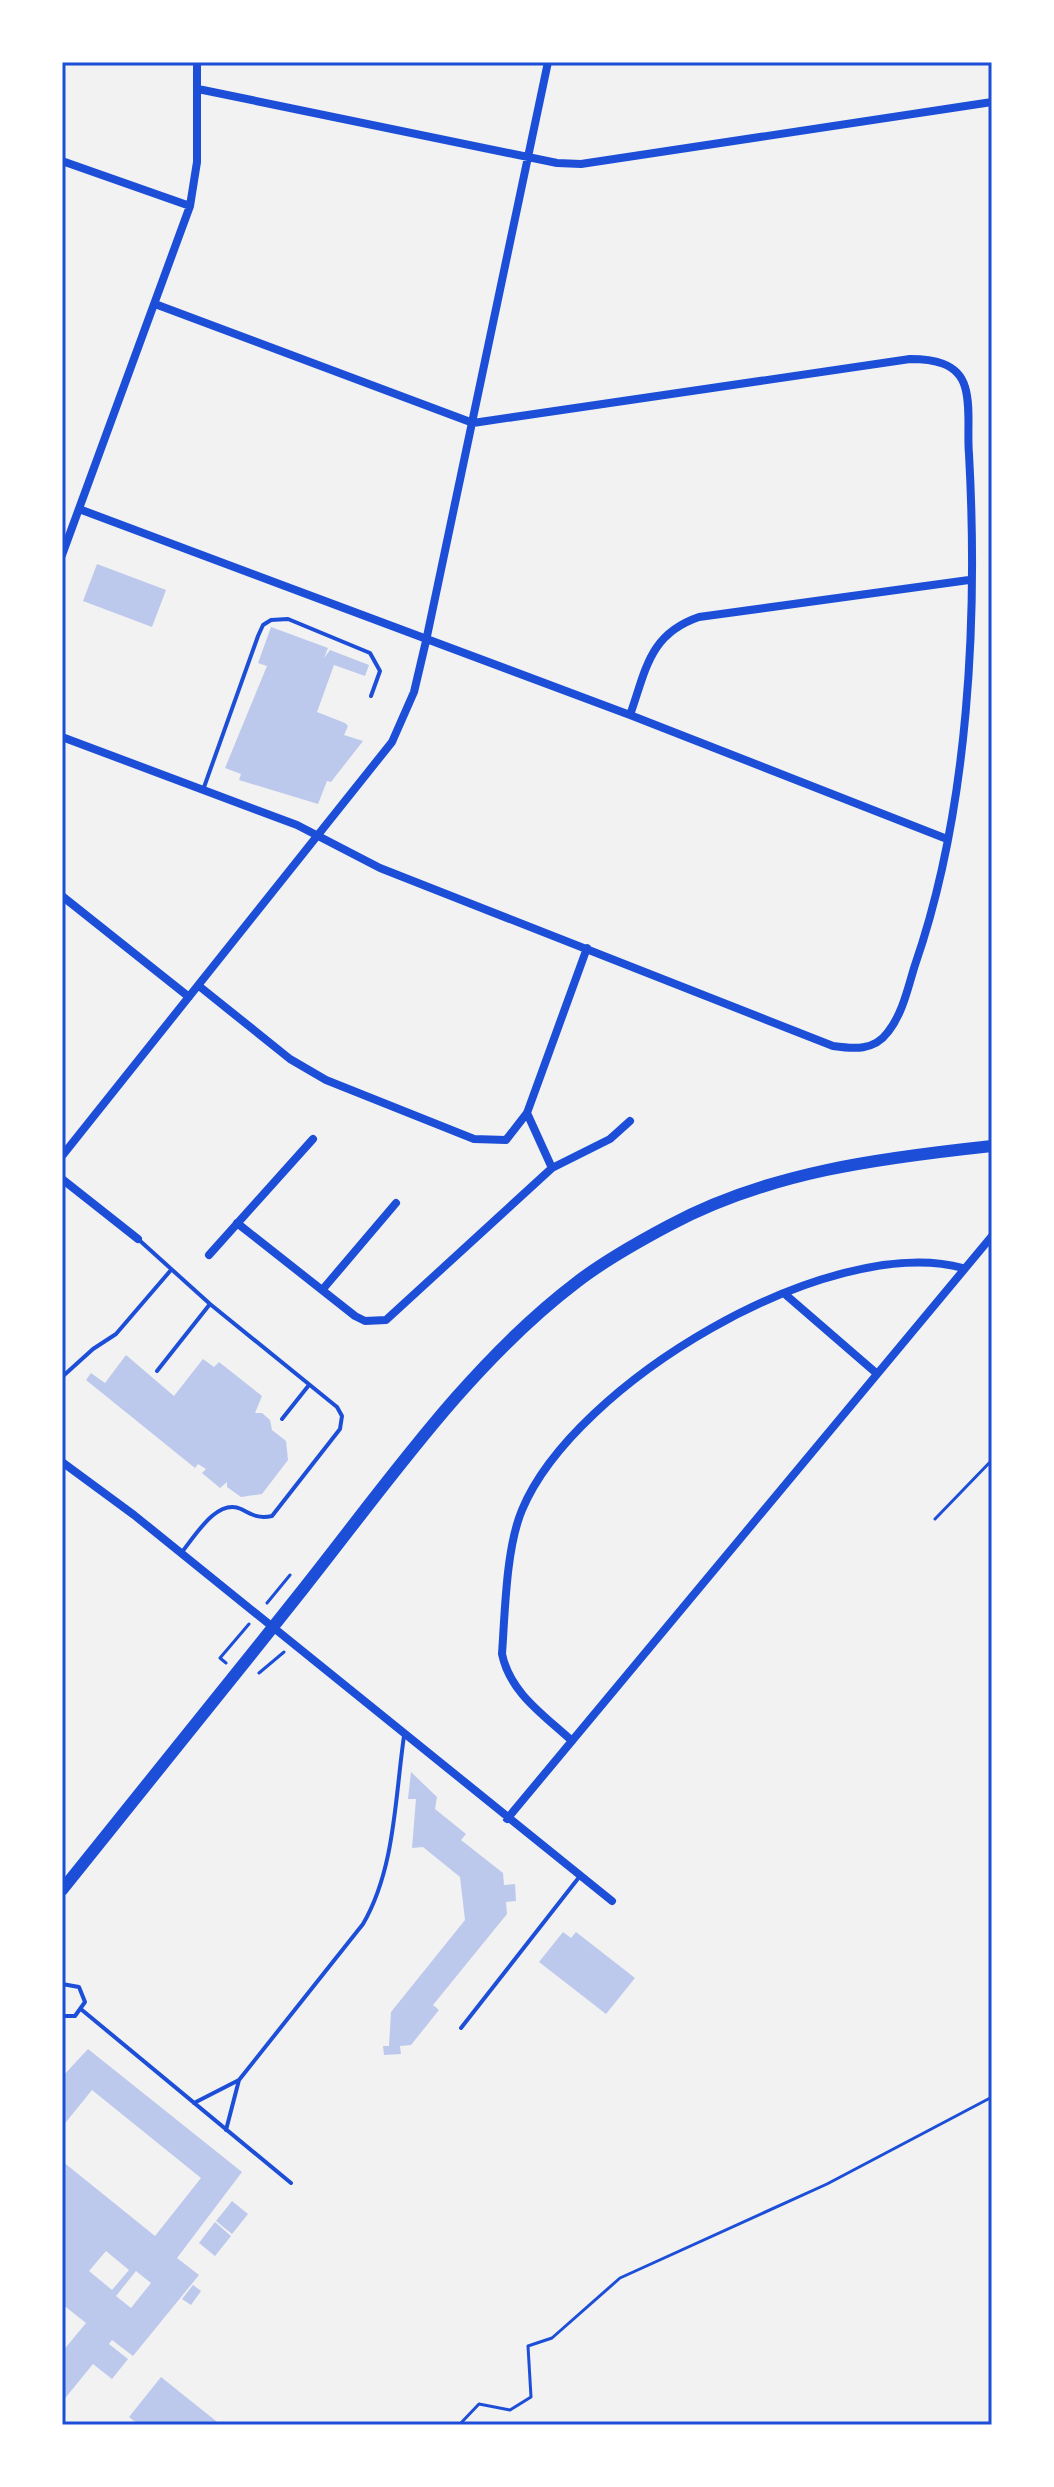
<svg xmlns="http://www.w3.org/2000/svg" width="1054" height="2487" font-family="Helvetica,sans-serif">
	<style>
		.building { fill: #bdc9ec; fill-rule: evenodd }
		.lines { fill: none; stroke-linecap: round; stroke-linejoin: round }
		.path { stroke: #1d4ed8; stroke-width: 3 }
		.service { stroke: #1d4ed8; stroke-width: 4 }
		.minor { stroke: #1d4ed8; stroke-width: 8 }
		.primary { stroke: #1d4ed8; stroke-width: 12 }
		.neatline { fill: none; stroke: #1d4ed8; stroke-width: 3 }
	</style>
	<rect width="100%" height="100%" fill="#f2f2f2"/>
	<path class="building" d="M97,564L166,590L152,627L83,601Z
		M271,627L328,648L324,658L330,650L369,665L365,676L334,665L317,712L345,723L348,726L344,735L363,741L331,782L327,781L318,804L239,780L241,774L225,768L267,666L258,663Z
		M126,1355L174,1396L203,1359L214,1367L219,1362L262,1396L255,1413H262L270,1420L272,1430L286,1441L288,1460L262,1494L241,1497L227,1487V1482L220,1488L202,1473L206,1469L198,1464L195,1468L86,1380L91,1373L105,1383Z
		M411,1772L437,1797L435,1809L466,1834L461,1840L503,1873L504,1885L515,1884L516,1901L506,1902L507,1914L433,2005L439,2010L411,2045L400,2046L401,2054L384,2055L383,2046H389L391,2012L465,1920L460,1877L423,1847L412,1848L416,1799H408Z
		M563,1932L571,1938L576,1932L635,1978L606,2014L539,1962Z
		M88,2049L242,2172L177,2258L199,2275L133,2356L112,2340L109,2344L128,2359L112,2379L93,2364L62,2402V2352L86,2323L62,2304V2161L155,2236L201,2178L92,2090L62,2127V2077ZM106,2251L129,2270L112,2290L89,2271ZM136,2271L151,2283L131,2308L116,2296Z
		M232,2201L248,2214L232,2234L216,2221Z
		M215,2222L231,2236L215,2256L199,2243Z
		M193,2285L201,2291L191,2305L182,2299Z
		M161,2377L221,2425H139L129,2417Z"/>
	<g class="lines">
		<path class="path" d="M935,1519L992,1460
			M267,1603L290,1575
			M226,1663L220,1658L249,1624
			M259,1673L284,1652
			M459,2425L479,2404L510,2410L531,2397L528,2346L552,2338L620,2278L827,2184L992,2097"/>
		<path class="service" d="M203,790L258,636L263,625L271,620L288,619L370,653L380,671L371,696
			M138,1239L210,1304L337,1407L342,1416L340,1429L272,1516C259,1519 252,1515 241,1509C217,1498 195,1536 182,1552
			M157,1371L210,1304
			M62,1377L93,1349L116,1334L171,1270
			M282,1419L309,1385
			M62,1984L79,1987L85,2002L75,2016H62
			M82,2010L291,2183
			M461,2028L580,1876
			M239,2080L363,1924C395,1869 395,1798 404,1736
			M194,2103L239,2080L226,2130"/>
		<path class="minor" d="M198,89L557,163L581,164L992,102
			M62,161L190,206
			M79,509L630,715L947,839
			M62,555L190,206L197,162V62
			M630,715C646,670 649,634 699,617L969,580
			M62,737L297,825L380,868L833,1046C854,1049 874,1051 888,1032C903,1013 908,987 915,965C969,809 978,618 969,454C967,433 971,406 965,387C958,362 931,359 910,359L473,423L155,304
			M62,896L189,997
			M199,986L290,1059L326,1080L474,1139L506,1140L527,1113L587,948
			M527,1113L552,1168
			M62,1156L392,742L414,692L426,641L548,62
			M62,1179L138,1239
			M237,1223L355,1316L365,1321L386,1320L552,1168L610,1139L630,1121
			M209,1255L313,1139
			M323,1289L396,1203
			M786,1295L875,1372
			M62,1462L134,1515L612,1901
			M572,1741C544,1715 510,1693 502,1654C505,1612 506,1548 522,1510C574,1384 828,1232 963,1268
			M507,1819L992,1236"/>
		<path class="primary" d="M62,1890C143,1789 224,1689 304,1588C388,1482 469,1364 577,1282C604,1261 638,1242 668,1226C768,1172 880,1158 992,1146"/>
	</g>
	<rect width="1054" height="2487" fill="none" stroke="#ffffff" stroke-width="128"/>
	<rect x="64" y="64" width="926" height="2359" class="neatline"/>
</svg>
